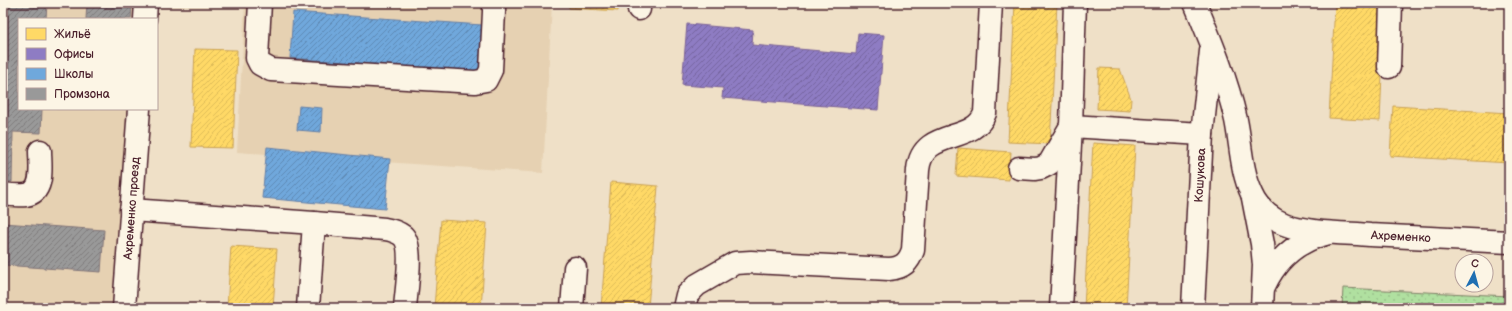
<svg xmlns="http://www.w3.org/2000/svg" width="1512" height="311" font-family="'Balsamiq Sans',sans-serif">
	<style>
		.built { fill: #e6d1b2 }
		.grass { fill: url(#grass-dots); stroke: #7d8066 }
		.homes { fill: url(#homes-hatch); stroke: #c9a154 }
		.offices { fill: url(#offices-hatch); stroke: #7a6095 }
		.schools { fill: url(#schools-hatch); stroke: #647fa7 }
		.industry { fill: url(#industry-hatch); stroke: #817478 }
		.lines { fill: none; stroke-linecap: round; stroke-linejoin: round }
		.minor-casing { stroke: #4a1f2b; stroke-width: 25 }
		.minor { stroke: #fcf5e5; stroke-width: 22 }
		.labels { text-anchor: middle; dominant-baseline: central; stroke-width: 4; stroke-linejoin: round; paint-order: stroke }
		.street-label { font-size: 12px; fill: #4a1f2b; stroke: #fcf5e5 }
	</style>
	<defs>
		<pattern id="grass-dots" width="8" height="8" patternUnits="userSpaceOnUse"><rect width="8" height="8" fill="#b0e0a0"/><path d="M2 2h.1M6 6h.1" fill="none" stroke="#99c08a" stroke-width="1.8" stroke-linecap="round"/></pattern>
		<pattern id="homes-hatch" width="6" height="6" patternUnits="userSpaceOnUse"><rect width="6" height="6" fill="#ffd966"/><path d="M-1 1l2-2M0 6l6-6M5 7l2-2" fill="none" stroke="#dcba59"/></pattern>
		<pattern id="offices-hatch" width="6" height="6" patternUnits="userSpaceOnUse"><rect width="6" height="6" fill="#8e7cc3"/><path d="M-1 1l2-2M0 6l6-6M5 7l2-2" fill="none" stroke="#76659f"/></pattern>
		<pattern id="schools-hatch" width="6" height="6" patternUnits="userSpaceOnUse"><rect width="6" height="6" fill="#6fa8dc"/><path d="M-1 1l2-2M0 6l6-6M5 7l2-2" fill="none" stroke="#5d88b3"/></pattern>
		<pattern id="industry-hatch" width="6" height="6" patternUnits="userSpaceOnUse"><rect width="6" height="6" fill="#999"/><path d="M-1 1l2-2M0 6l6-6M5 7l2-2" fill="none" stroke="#7f7c7d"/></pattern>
	</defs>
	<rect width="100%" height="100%" fill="#efe0c7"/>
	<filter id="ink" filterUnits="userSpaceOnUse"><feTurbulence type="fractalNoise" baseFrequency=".025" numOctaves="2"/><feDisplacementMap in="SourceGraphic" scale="8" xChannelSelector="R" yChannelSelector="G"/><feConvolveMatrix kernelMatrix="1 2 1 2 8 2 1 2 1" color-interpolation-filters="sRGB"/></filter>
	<g filter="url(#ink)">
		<path class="built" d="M3,3H138L137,19H19V109H130L116,308H3Z
			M245,3H552L543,173L237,152Z"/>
		<path class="grass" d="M1343,288L1509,296V308H1342Z"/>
		<path class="homes" d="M569,3H619L618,11L569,8Z
			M1015,3H1057L1050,144L1008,142Z
			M1335,3H1385L1380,121L1329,118Z
			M195,49L237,50L233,148L191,147Z
			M1099,68L1120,69L1131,99L1130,111L1097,109Z
			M1393,106L1509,113V163L1390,156Z
			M1093,143L1135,146L1126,308H1084Z
			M958,148L1011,152L1009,180L956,176Z
			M611,182L658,186L648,308H601Z
			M441,220L487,223L481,308H434Z
			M231,246L277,249L273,308H227Z"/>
		<path class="offices" d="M687,24L753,30L752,45L856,54L858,33L884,35L878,110L722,98L723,88L682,85Z"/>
		<path class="schools" d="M293,12L482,25L479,72L290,58Z
			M299,106L322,108L321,132L297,130Z
			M267,147L390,159L385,209L262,198Z"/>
		<path class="industry" d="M3,3H47L46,19H19V109H42L41,133L13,132L12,182H3Z
			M87,3H132L131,19H86Z
			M3,223L104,230L101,272L3,265Z"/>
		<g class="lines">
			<g class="minor-casing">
				<g id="minor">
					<path d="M260,3L257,58L260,64L271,70L475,82L486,80L491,70L494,12V3"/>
					<path id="s1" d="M1195,3C1211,41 1227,80 1236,120C1241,144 1241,171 1252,194C1258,208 1269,218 1284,224C1306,233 1346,233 1370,235C1416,237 1463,240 1509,242"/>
					<path d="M639,9V3"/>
					<path d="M145,19L146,3"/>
					<path d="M1389,67L1391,3"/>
					<path d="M1019,168L1035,169L1041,168L1049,164L1071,126L1075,3"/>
					<path d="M3,194C10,195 18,196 26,195C45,192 40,165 40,151"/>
					<path d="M1253,198L1262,244L1264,265L1262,308"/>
					<path d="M131,210L314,223L308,308"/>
					<path d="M314,223L385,229C391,230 398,232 403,236C414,247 406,292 405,308"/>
					<path d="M1264,286C1277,258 1298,240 1329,233"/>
					<path id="s2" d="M124,308L139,109"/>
					<path d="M572,308L575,268"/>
					<path d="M684,308L687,295L697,285L735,263L751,262L889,269C903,268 909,262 913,250L918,170C922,127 974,145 985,113L991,3"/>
					<path d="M1061,308L1071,126L1202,134"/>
					<path id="s3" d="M1193,308L1202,134L1211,51"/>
				</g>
			</g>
			<use href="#minor" class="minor"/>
		</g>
	</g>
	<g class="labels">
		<g class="street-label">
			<text stroke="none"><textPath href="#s3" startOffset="133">Кошукова</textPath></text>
			<text stroke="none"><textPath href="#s2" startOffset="100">Ахременко проезд</textPath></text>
			<text stroke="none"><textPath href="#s1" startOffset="363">Ахременко</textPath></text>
		</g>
	</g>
	<rect width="1512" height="311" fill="none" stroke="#fcf5e5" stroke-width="16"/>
	<rect x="8" y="8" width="1496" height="295" fill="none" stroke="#4a1f2b" stroke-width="1.5" filter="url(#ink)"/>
	<rect x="18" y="18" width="140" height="92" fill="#fcf5e5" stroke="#b59f9b"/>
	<rect x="26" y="28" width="20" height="12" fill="#ffd966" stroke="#b59f9b"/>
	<text x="54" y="38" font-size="12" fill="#4a1f2b">Жильё</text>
	<rect x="26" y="48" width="20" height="12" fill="#8e7cc3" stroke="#b59f9b"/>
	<text x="54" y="58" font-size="12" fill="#4a1f2b">Офисы</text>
	<rect x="26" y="68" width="20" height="12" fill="#6fa8dc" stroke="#b59f9b"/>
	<text x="54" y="78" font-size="12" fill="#4a1f2b">Школы</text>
	<rect x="26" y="88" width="20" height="12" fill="#999999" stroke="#b59f9b"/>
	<text x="54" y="98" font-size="12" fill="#4a1f2b">Промзона</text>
	<g transform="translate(1474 273) rotate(6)"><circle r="19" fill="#fcf5e5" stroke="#b59f9b"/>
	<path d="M0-3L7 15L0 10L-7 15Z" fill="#1f6fb2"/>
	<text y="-6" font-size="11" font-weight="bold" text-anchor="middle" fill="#4a1f2b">С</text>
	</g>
</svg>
